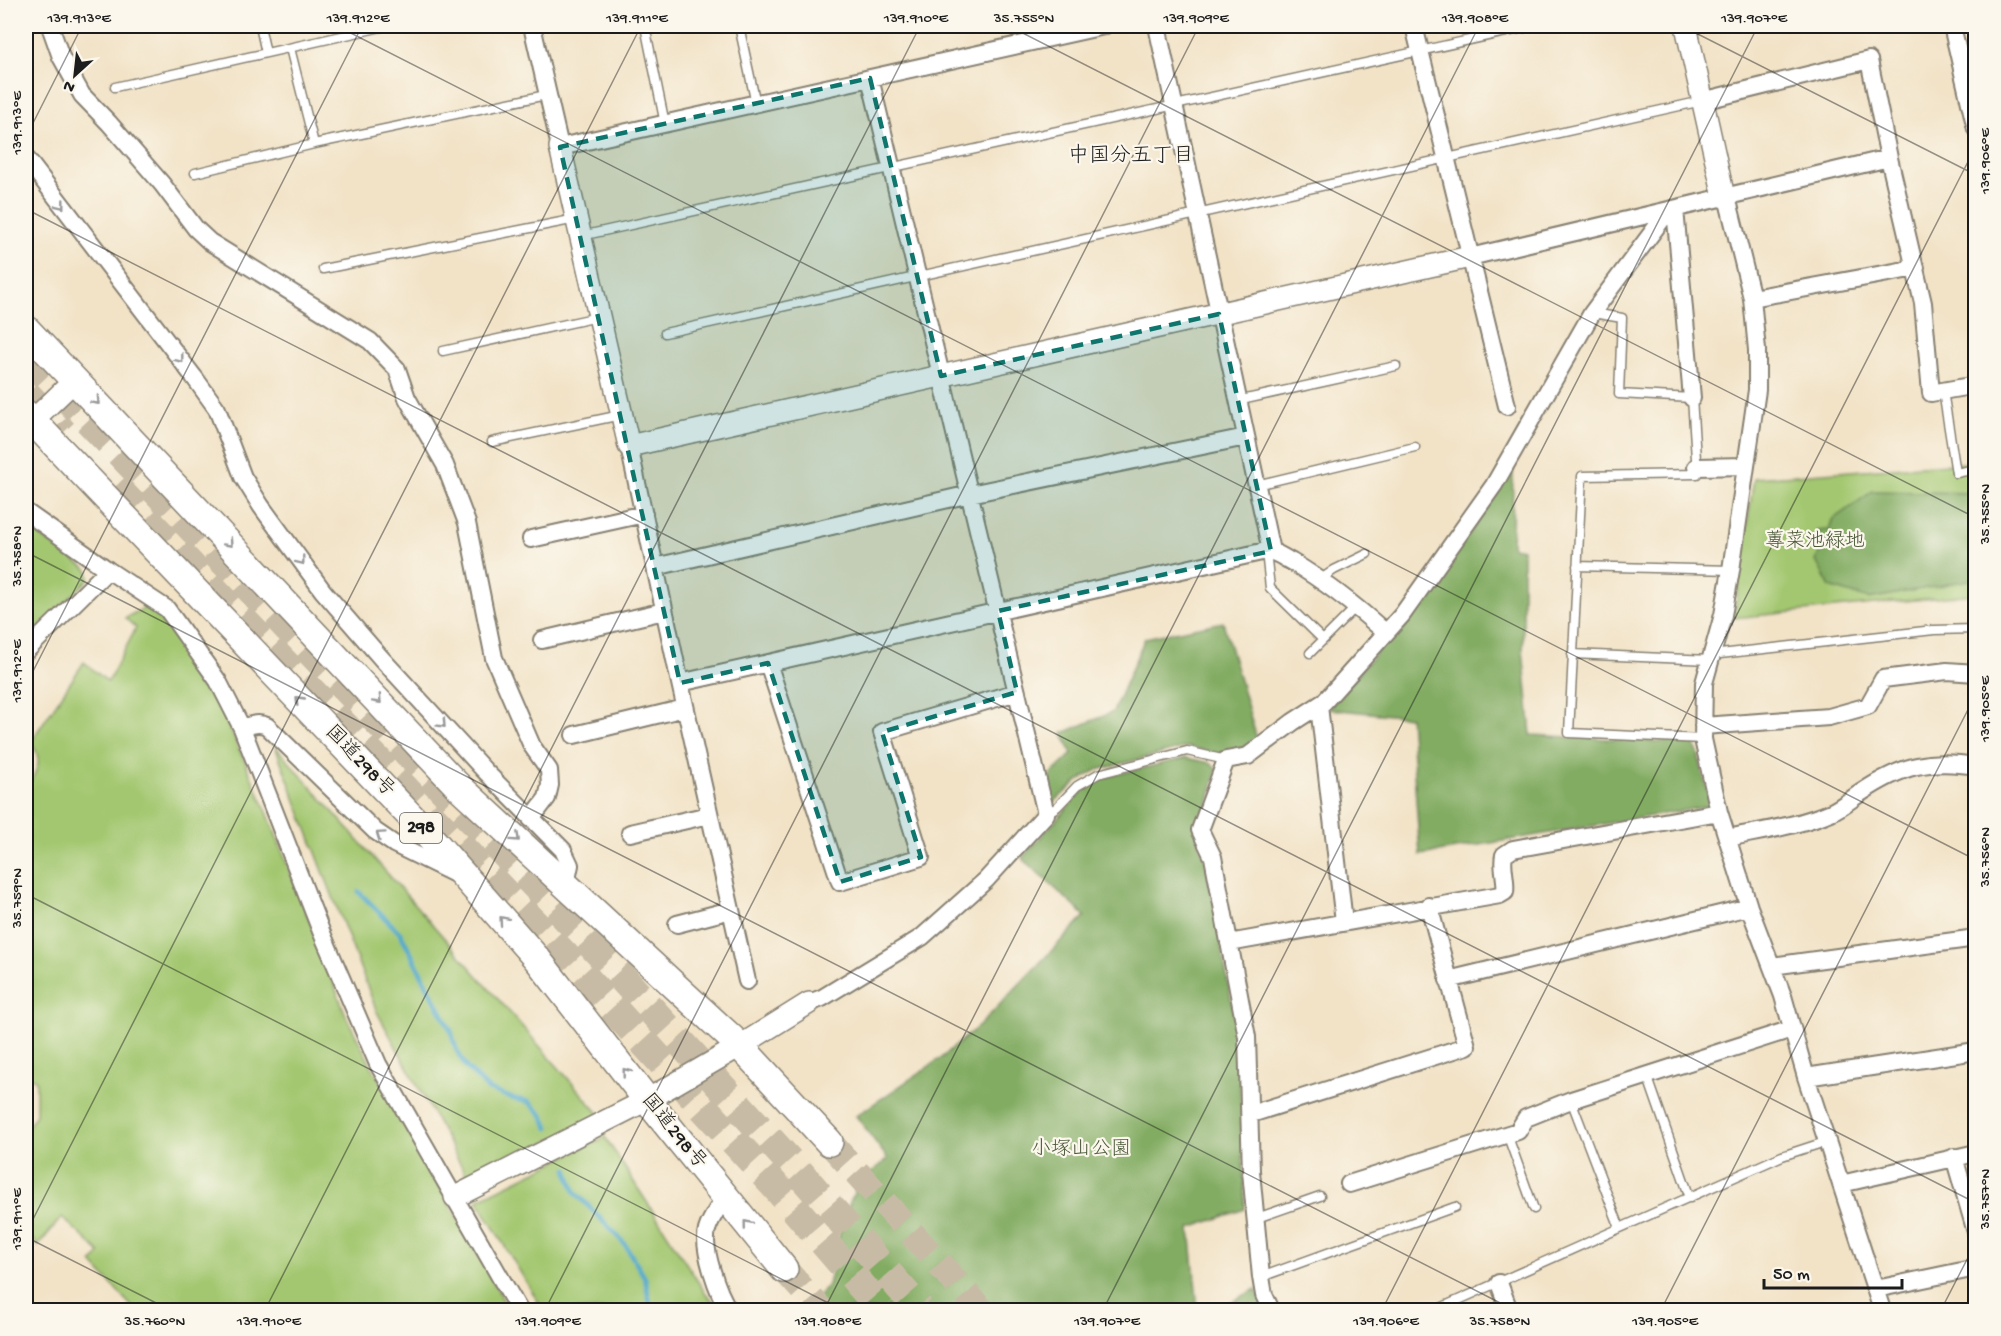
<svg xmlns="http://www.w3.org/2000/svg" width="2001" height="1336" font-family="'Gochi Hand','Klee One',sans-serif">
	<style>
		.green { fill: #a3c770; stroke: #607246; stroke-width: 1.5 }
		.forest { fill: #82ac62; stroke: #4f643f; stroke-width: 1.5 }
		.lines { fill: none; stroke-linecap: round; stroke-linejoin: round }
		.stream { stroke: #48a6c7; stroke-width: 5 }
		.trunk-tunnel { stroke: #c7bba5; stroke-width: 27; stroke-dasharray: 27 14; stroke-linecap: butt }
		.motorway-tunnel { stroke: #c7bba5; stroke-width: 30; stroke-dasharray: 30 15; stroke-linecap: butt }
		.service-casing { stroke: #878072; stroke-width: 11 }
		.minor-casing { stroke: #878072; stroke-width: 20 }
		.tertiary-casing { stroke: #878072; stroke-width: 24 }
		.trunk-casing { stroke: #878072; stroke-width: 30 }
		.service { stroke: #fff; stroke-width: 8 }
		.minor { stroke: #fff; stroke-width: 16 }
		.tertiary { stroke: #fff; stroke-width: 21 }
		.trunk { stroke: #fff; stroke-width: 27 }
		.oneway { stroke: #999 }
		.marked { fill: #0f766e; fill-opacity: 0.2; stroke: #0f766e; stroke-width: 4.5; stroke-dasharray: 12 8; stroke-linejoin: round }
		.ticks { fill: none; stroke: #1c1c1c; stroke-width: 1.5; stroke-opacity: 0.45 }
		.labels { text-anchor: middle; dominant-baseline: central; stroke-width: 4.5; stroke-linejoin: round; paint-order: stroke }
		.shield { fill: #fbf7ec; stroke: #5f5e5a; stroke-width: 1.5 }
		.shield-label { font-size: 18px; font-weight: bold; fill: #1c1c1c }
		.park-label { font-size: 20px; fill: #4b5839; stroke: #fbf7ec }
		.street-label { font-size: 20px; fill: #1c1c1c; stroke: #fbf7ec }
		.neighbourhood-label { font-size: 21px; fill: #1c1c1c; stroke: #fbf7ec }
		.neatline { fill: none; stroke: #1c1c1c; stroke-width: 2 }
		.ticks-label { font-size: 15px; text-anchor: middle; fill: #1c1c1c }
	</style>
	<rect width="100%" height="100%" fill="#fbf7ec"/>
	<filter id="ink" filterUnits="userSpaceOnUse"><feTurbulence type="fractalNoise" baseFrequency=".0167" numOctaves="2"/><feDisplacementMap in="SourceGraphic" scale="12" xChannelSelector="R" yChannelSelector="G"/><feConvolveMatrix kernelMatrix="1 2 1 2 8 2 1 2 1" color-interpolation-filters="sRGB"/></filter>
	<filter id="wash" filterUnits="userSpaceOnUse"><feTurbulence type="fractalNoise" baseFrequency=".008" numOctaves="4" result="noise"/><feDisplacementMap in="SourceGraphic" scale="24" xChannelSelector="R" yChannelSelector="G"/><feGaussianBlur stdDeviation="1.35" result="paint"/><feColorMatrix in="noise" values="0 0 0 0 0 0 0 0 0 0 0 0 0 0 0 0 0 1.4 0 .05"/><feComposite in="paint" operator="in"/></filter>
	<g filter="url(#wash)">
		<rect width="100%" height="100%" fill="#f2e3c7"/>
		<path class="green" d="M1975,462V594L1734,618L1754,478Z
			M26,526L88,570L89,579L26,640Z
			M148,606L160,618L210,684L267,812L347,1018L372,1067L509,1310H135L92,1263L100,1253L62,1217L38,1246L26,1231V1129L36,1115V1080L26,1074V790C36,769 45,765 31,741L84,662L108,682L136,628L125,618Z
			M275,746L602,1117L468,1178L377,1012Z
			M605,1137L704,1291L721,1310H543L477,1200Z"/>
		<path class="forest" d="M1513,470L1512,547L1523,549V649L1531,735L1690,743L1694,745L1698,753L1711,806L1420,855L1410,717L1328,709L1405,619L1454,556Z
			M1873,491L1975,493V579L1869,599L1830,587L1816,561L1823,543L1817,531L1829,530L1832,520Z
			M1223,622L1257,739L1242,749L1225,755L1187,747L1097,770L1078,781L1053,803L1042,783L1072,754L1063,733L1113,712L1145,638Z
			M1186,758L1211,763L1217,769L1199,843L1205,859L1238,1036L1245,1209L1190,1228L1198,1310H816L811,1304L828,1285L842,1222L858,1183L888,1159L856,1116L941,1058L980,1025L1085,916L1022,858L1082,791L1101,778Z
			M1256,1289L1264,1310H1216Z"/>
		<g class="lines">
			<path class="stream" d="M359,892L401,934L451,1031L456,1049L466,1067L488,1089L511,1098L529,1102L543,1116L548,1128
				M567,1169L575,1192L624,1243L645,1278L651,1310"/>
		</g>
	</g>
	<g filter="url(#ink)">
		<g class="lines">
			<path class="trunk-tunnel" d="M829,1142L981,1310
				M784,1269L821,1310"/>
			<path class="motorway-tunnel" d="M26,355L583,935L797,1170L920,1310
				M26,394L63,433
				M115,487L565,956L777,1188L882,1310"/>
			<g class="service-casing">
				<path id="service" d="M260,26L266,53
					M645,26L665,124
					M739,26L756,104
					M290,48L314,144
					M1959,54L1976,50
					M115,87L386,26
					M195,173L314,144L546,95
					M581,236L1533,26
					M323,269L576,219
					M1593,313L1622,318L1619,394L1692,398L1697,474L1582,476L1569,733L1703,739
					M665,333L1702,101
					M443,351L598,317
					M1943,391L1956,473L1976,469
					M1237,401L1396,366
					M492,442L621,415
					M1256,485L1415,447
					M1266,551L1270,588L1323,640
					M1577,566L1731,570
					M1321,579L1334,570L1367,554
					M1310,653L1356,607
					M1572,654L1710,660
					M1711,655L1934,630L1976,629
					M1046,814L1057,807L1077,786L1098,774L1187,751L1226,760
					M1647,1075L1690,1198
					M1571,1100L1620,1228
					M1507,1134L1534,1209
					M1257,1218L1320,1196
					M1261,1277L1455,1207
					M1436,1310L1782,1156L1828,1141"/>
			</g>
			<g class="minor-casing">
				<path id="minor" d="M50,26L61,57L82,95L109,123L162,184L196,229L210,242L370,341L397,369L407,398L445,465L467,523L494,658L532,746L549,770L550,785L547,798L531,819
					M532,26L560,147L1104,26
					M1157,26L1271,551
					M1414,26L1507,406
					M1952,26L1976,129
					M1702,101L1869,60L1889,158L1923,303L1931,393L1976,385
					M26,158L194,377L217,409L243,477L261,506L323,591L381,658L484,770L563,850L570,865L566,884
					M1727,197L1752,298L1757,350V390L1731,570L1723,615L1704,683L1703,739L1719,812L1749,907L1783,996L1806,1077L1882,1310
					M1675,209L1692,398
					M1470,257L1889,158
					M1752,298L1916,268
					M629,446L680,683L747,981
					M1696,467L1746,466
					M26,512L108,570L167,609L218,681L242,728L321,931L378,1064L519,1310
					M531,539L644,514
					M655,567L970,494L1246,437
					M542,640L664,611
					M26,651L108,570
					M768,663L840,882L921,857L882,732L1017,692
					M680,683L1266,551C1276,551 1284,558 1292,562C1326,582 1356,606 1386,633
					M1319,706L1344,922
					M1703,726L1829,717L1868,706L1883,679L1947,671L1976,673
					M242,728C251,725 258,722 267,726L375,831L394,844L455,874
					M574,735L685,708
					M630,833L709,815
					M1727,838C1761,831 1798,826 1831,812C1842,807 1851,799 1862,792C1901,766 1928,758 1976,766
					M677,924L731,910
					M1229,943L1500,895L1505,892C1507,880 1501,867 1504,855L1513,849L1719,812
					M1772,966L1976,938
					M1448,980L1749,907
					M809,1003L822,998L922,937L986,880L1046,814L870,78
					M1806,1077L1976,1051
					M1251,1114L1467,1046L1429,906
					M1954,1157L1976,1232
					M1349,1184L1518,1131L1526,1118L1571,1100L1792,1029
					M1841,1184L1976,1153
					M725,1196C719,1207 710,1219 707,1230C702,1249 718,1294 729,1310
					M1499,1283L1509,1310
					M1876,1289L1976,1268
					M1271,1310L1264,1295L1261,1277L1251,1171L1247,1037L1213,857L1200,830L1226,760L1248,756L1293,722L1324,702L1402,615L1494,485L1592,313L1669,210"/>
			</g>
			<g class="tertiary-casing">
				<path id="tertiary" d="M1686,26L1724,197
					M560,147L629,446L1470,257
					M26,427L75,380
					M455,1197L647,1100L740,1046L809,1003"/>
			</g>
			<g class="trunk-casing">
				<path id="trunk" d="M26,329L456,784L740,1046L829,1142
					M26,414L420,826L538,960L647,1100L784,1269"/>
			</g>
			<use href="#service" class="service"/>
			<use href="#minor" class="minor"/>
			<use href="#tertiary" class="tertiary"/>
			<use href="#trunk" class="trunk"/>
		</g>
		<defs><path id="oneway-chevron" d="M-2-3.5L2.5 0L-2 3.5" fill="none" stroke-width="1.6" stroke-linecap="round" stroke-linejoin="round" transform="scale(1.5)"/></defs>
		<g class="oneway">
			<use href="#oneway-chevron" transform="translate(61 205) rotate(52)"/>
			<use href="#oneway-chevron" transform="translate(180 359) rotate(52)"/>
			<use href="#oneway-chevron" transform="translate(96 401) rotate(47)"/>
			<use href="#oneway-chevron" transform="translate(229 543) rotate(47)"/>
			<use href="#oneway-chevron" transform="translate(301 561) rotate(52)"/>
			<use href="#oneway-chevron" transform="translate(299 700) rotate(-134)"/>
			<use href="#oneway-chevron" transform="translate(378 700) rotate(47)"/>
			<use href="#oneway-chevron" transform="translate(442 724) rotate(47)"/>
			<use href="#oneway-chevron" transform="translate(380 835) rotate(-145)"/>
			<use href="#oneway-chevron" transform="translate(516 838) rotate(42)"/>
			<use href="#oneway-chevron" transform="translate(503 920) rotate(-131)"/>
			<use href="#oneway-chevron" transform="translate(626 1072) rotate(-128)"/>
			<use href="#oneway-chevron" transform="translate(747 1224) rotate(-129)"/>
		</g>
	</g>
	<path class="marked" d="M870,78L941,376L1219,314L1271,551L998,611L1017,692L882,732L921,857L840,882L768,663L680,683L560,147Z"/>
	<path class="ticks" d="M337,26L1976,860M1009,26L1976,518M1682,26L1976,175M26,137L82,26M26,209L1976,1203M26,552L1514,1310M26,685L362,26M26,894L842,1310M26,1233L641,26M26,1237L170,1310M265,1310L920,26M545,1310L1199,26M824,1310L1479,26M1103,1310L1758,26M1382,1310L1976,146M1661,1310L1976,694M1941,1310L1976,1242"/>
	<g class="labels">
		<rect class="shield" x="400" y="813" width="42" height="30" rx="4.5"/>
		<g class="shield-label">
			<text x="421" y="828">298</text>
		</g>
		<g class="park-label">
			<text x="1815" y="542">蓴菜池緑地</text>
			<text x="1081" y="1150">小塚山公園</text>
		</g>
		<g class="street-label">
			<text transform="translate(359 762) rotate(46)">国道298号</text>
			<text transform="translate(673 1132) rotate(51)">国道298号</text>
		</g>
		<g class="neighbourhood-label">
			<text x="1131" y="157">中国分五丁目</text>
		</g>
	</g>
	<rect width="2001" height="1336" fill="none" stroke="#fbf7ec" stroke-width="66"/>
	<g transform="translate(75 75) rotate(207)" stroke="#fbf7ec" stroke-width="4.5" paint-order="stroke">
	<path d="M0-4.5L10 22L0 15L-10 22Z" fill="#1c1c1c"/>
	<text y="-9" font-size="16" font-weight="bold" text-anchor="middle" fill="#1c1c1c">N</text>
	</g>
	<path d="M1764 1279v9h138v-9" fill="none" stroke="#1c1c1c" stroke-width="3"/>
	<text x="1773" y="1279" font-size="18" fill="#1c1c1c" stroke="#fbf7ec" stroke-width="4.5" paint-order="stroke">50 m</text>
	<rect x="33" y="33" width="1935" height="1270" class="neatline"/>
	<g class="ticks-label">
		<text x="79" y="22">139.913°E</text>
		<text x="358" y="22">139.912°E</text>
		<text x="637" y="22">139.911°E</text>
		<text x="916" y="22">139.910°E</text>
		<text x="1024" y="22">35.755°N</text>
		<text x="1196" y="22">139.909°E</text>
		<text x="1475" y="22">139.908°E</text>
		<text x="1754" y="22">139.907°E</text>
		<text transform="translate(16 123) rotate(-90)" y="5">139.913°E</text>
		<text transform="translate(1984 161) rotate(-90)" y="5">139.906°E</text>
		<text transform="translate(1984 514) rotate(-90)" y="5">35.755°N</text>
		<text transform="translate(16 556) rotate(-90)" y="5">35.758°N</text>
		<text transform="translate(16 671) rotate(-90)" y="5">139.912°E</text>
		<text transform="translate(1984 709) rotate(-90)" y="5">139.905°E</text>
		<text transform="translate(1984 857) rotate(-90)" y="5">35.756°N</text>
		<text transform="translate(16 898) rotate(-90)" y="5">35.759°N</text>
		<text transform="translate(1984 1199) rotate(-90)" y="5">35.757°N</text>
		<text transform="translate(16 1219) rotate(-90)" y="5">139.911°E</text>
		<text x="155" y="1325">35.760°N</text>
		<text x="269" y="1325">139.910°E</text>
		<text x="548" y="1325">139.909°E</text>
		<text x="828" y="1325">139.908°E</text>
		<text x="1107" y="1325">139.907°E</text>
		<text x="1386" y="1325">139.906°E</text>
		<text x="1500" y="1325">35.758°N</text>
		<text x="1665" y="1325">139.905°E</text>
	</g>
</svg>
